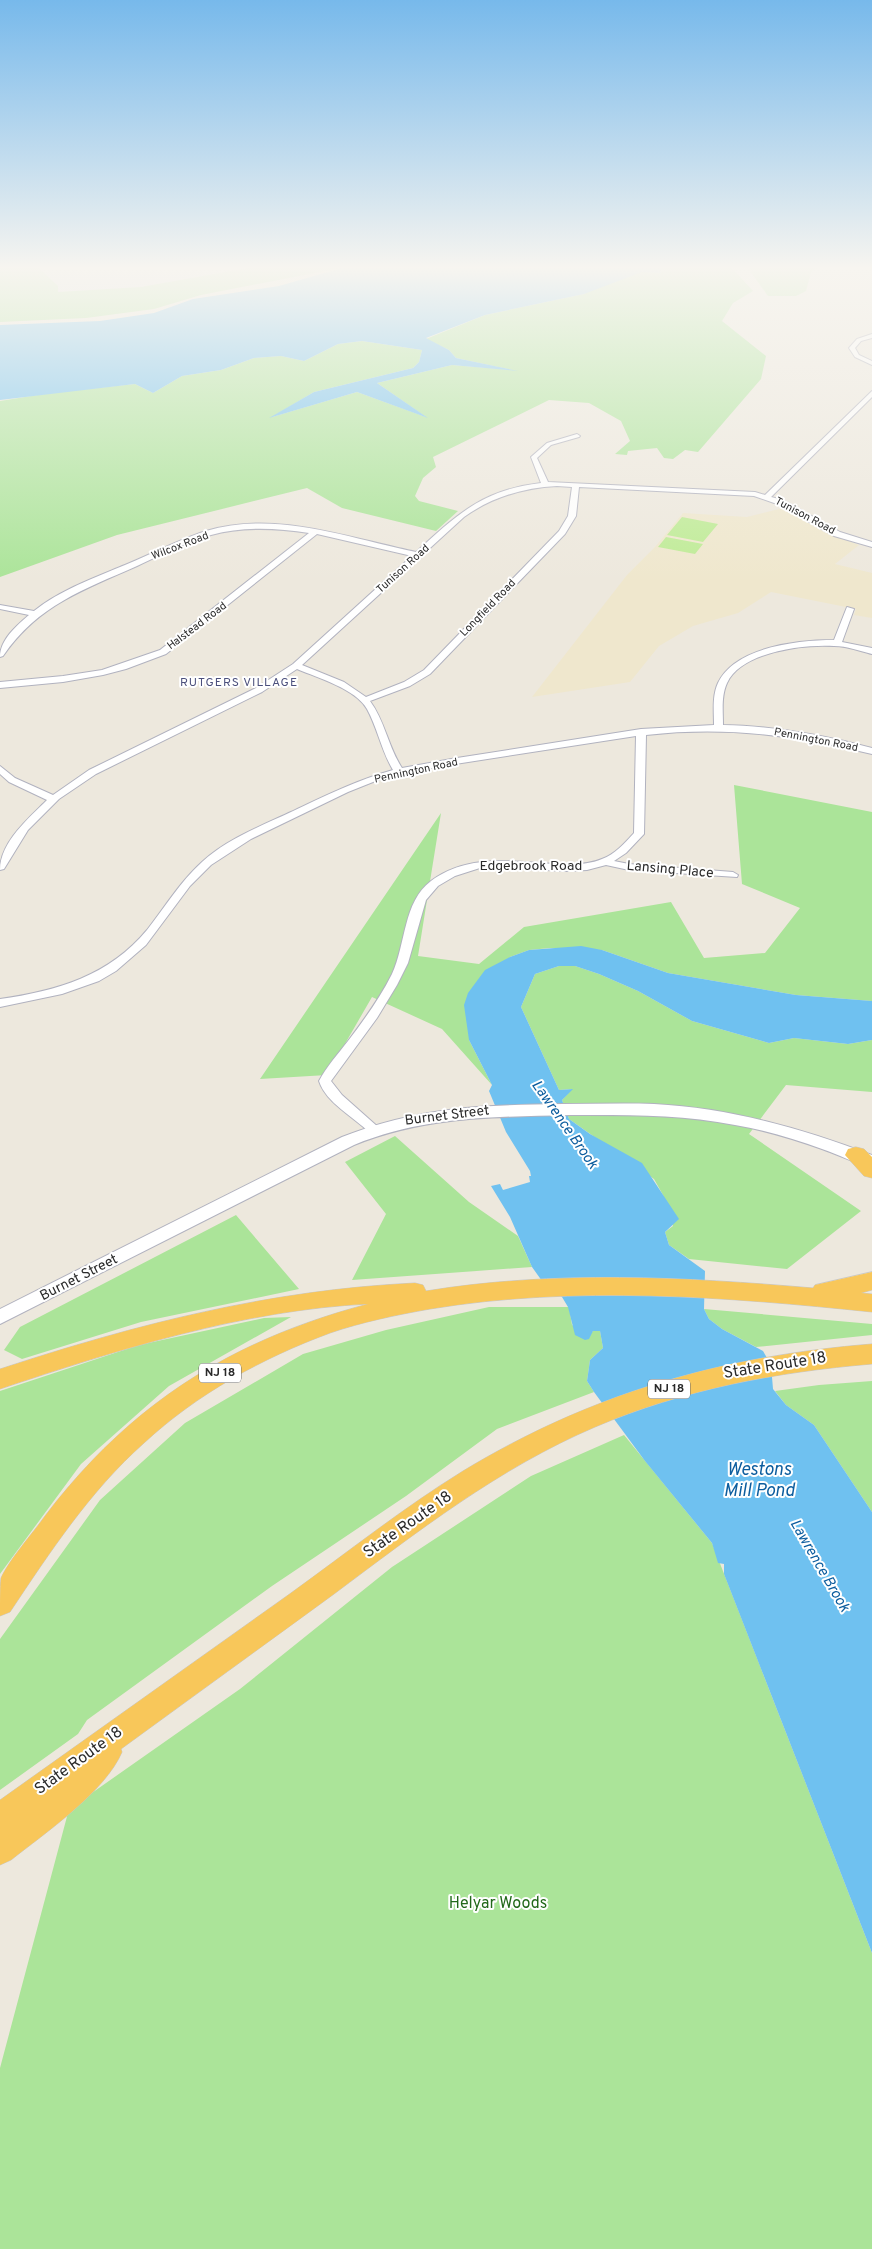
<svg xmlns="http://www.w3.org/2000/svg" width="872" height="2249" font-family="Overpass,sans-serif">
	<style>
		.industrial { fill: #e1dee5 }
		.education { fill: #efe7cd }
		.green { fill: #abe499 }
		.pitch { fill: #beeb95 }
		.water { fill: #6fc1f0 }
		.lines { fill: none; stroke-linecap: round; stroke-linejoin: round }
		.minor-casing { stroke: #b1b2bf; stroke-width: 2 }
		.tertiary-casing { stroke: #b1b2bf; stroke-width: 2 }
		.trunk-casing { stroke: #c8c8c8; stroke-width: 1 }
		.minor { fill: #fff; fill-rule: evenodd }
		.tertiary { fill: #fff; fill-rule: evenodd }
		.trunk { fill: #f8c75a; fill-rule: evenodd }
		.labels { text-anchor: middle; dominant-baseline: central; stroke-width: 4; stroke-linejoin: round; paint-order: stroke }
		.far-street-label { font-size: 11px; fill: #2b2b2b; stroke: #fff }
		.far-neighbourhood-label { font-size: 12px; letter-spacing: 1px; fill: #4b4f7c; stroke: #fff }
		.shield { fill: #fff; stroke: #6b6b6b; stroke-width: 1 }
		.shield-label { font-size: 12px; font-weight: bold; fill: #2b2b2b }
		.street-label { font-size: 14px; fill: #2b2b2b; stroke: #fff }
		.water-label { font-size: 15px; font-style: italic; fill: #0c5d9e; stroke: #fff }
		.near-street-label { font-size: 16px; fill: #2b2b2b; stroke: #fff }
		.near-park-label { font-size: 16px; fill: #22691a; stroke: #fff }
		.near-water-label { font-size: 18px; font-style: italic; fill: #0c5d9e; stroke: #fff }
	</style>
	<rect width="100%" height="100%" fill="#ede8dd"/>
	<path class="industrial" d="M39,268H247L141,287L58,292Z"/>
	<path class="education" d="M783,508L824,532L859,545L835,564L872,573V618L854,615L856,609L771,592L738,613L693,626L659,646L630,682L532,697L627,575L655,547L683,513L747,517Z"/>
	<path class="green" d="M0,268H39L58,286V292L141,287L247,268H340L201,295L154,309L86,318L0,322Z
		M628,268H732L753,291L733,303L722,321L766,356L761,379L698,452L685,450L673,459L664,458L657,448L628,451L627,455L615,454L630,441L621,421L589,403L549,400L433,457L436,467L423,478L415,496L419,501L458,511L436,531L342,508L307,488L117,535L0,577V401L50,393L135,384L153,393L182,376L221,370L254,358L281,356L304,361L338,344L362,341L422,350L419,362L413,368L314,392L272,417L357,392L426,417L377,383L452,365L512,370L456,358L449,350L426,339L485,315L584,294Z
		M748,268H819L811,272L806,291L796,296H768Z
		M734,785L872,812V1001L796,995L668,973L602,950L550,948L529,950L510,957L469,1040L492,1085L442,1029L372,997L327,1075L260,1079L441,813L418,956L479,964L524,927L671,902L704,958L765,953L800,908L742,884Z
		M559,966H575L599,974L638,991L692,1021L769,1043L794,1038L848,1044L872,1040V1092L786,1085L749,1134L861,1211L787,1269L689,1259L669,1245L665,1232L673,1226L663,1195L654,1179L569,1119L562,1100L572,1089L559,1090L521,1007L535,974Z
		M395,1136L469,1202L518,1236L532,1267L352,1280L386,1214L345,1162Z
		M236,1215L299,1289L141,1322L22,1359L4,1350L20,1327Z
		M489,1307H569L572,1325L590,1334L593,1331H600L603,1348L590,1360L587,1381L594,1392L497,1429L406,1496L272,1586L87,1720L78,1734L0,1790V1639L100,1500L185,1423L303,1354L386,1330Z
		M704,1309L872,1324V1335L756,1347L722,1329L709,1319Z
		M291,1317L169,1386L81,1464L0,1574V1391L139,1345L264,1318Z
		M872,1381V1512L814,1425L786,1405L775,1391L819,1385Z
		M624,1435L712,1543L872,1953V2249H0V2068L69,1809L240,1689L392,1567L531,1476Z"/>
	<path class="pitch" d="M682,517L718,524L703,542L667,535Z
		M666,537L703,544L695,554L658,547Z"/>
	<path class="water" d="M342,268H662L660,273L642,272L584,294L485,315L426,338L449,350L456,358L518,371L452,365L377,383L428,418L357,392L269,418L314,392L413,368L419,362L422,350L362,341L338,344L304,361L281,356L254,358L221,370L182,376L153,393L135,384L0,400V325L100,321L154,313L193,299L279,286Z
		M581,946L602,950L668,973L796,995L872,1001V1040L848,1044L794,1038L769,1043L692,1021L638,991L599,974L575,966H559L535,974L521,1007L559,1090L573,1089L562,1100L569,1119L590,1134L642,1163L679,1219L665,1232L669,1245L705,1271L704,1309L709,1319L722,1329L763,1351L771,1365L773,1389L786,1405L814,1425L872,1512V1953L724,1574V1564L718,1563L712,1543L645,1461L594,1392L587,1381L590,1360L603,1348L600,1331H593L589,1339L585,1340L575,1335L568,1307L562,1297L542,1281L532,1267L510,1217L491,1186L500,1184L503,1190L530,1182L529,1176H531L530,1171L506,1132L489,1091L492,1085L469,1040L464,1005L468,993L485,970L510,957L529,950Z"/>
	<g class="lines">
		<g class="minor-casing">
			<path id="minor" d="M872,334V338L861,341L855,348L859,355L872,361V365L855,357L849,348L857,339Z
				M872,391V397L771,497L783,500L840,532L872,542V547L834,536L777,504L754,496L579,487L576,516L565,534L430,674L410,686L370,701C385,721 388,747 402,768L457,758L641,729L714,725C714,712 712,696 718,683C735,647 798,640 834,640L847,607L854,609L842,642L872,648V654C860,651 847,646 834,646C804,644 741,652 727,683C721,696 723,712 723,725C774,726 823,735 872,748V754C795,735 725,726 646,735L644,834L626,853L614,861L629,864L733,872L738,875L737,877L629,870L606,865L587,870L567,871L483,867L455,876L438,886L426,900L408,963L397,985L377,1018L331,1081L342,1095L378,1127L380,1130L378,1133H370C354,1117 326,1103 319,1081C327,1066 338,1054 348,1041C364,1020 380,998 392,974C406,944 403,902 431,881C469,853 513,862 556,864C571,865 588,865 602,859C615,854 624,844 634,833L636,736L436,767L378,780L348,792L251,839L211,865L190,886L146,945L116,971L99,981L62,994L0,1007V999C57,991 109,976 147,930C165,907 180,882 202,862C227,839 261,826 291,812C325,796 357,780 393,770C381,750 378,729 367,709C356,689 318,678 297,669L262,692L96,774L59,799L28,830L4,869L0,870C0,842 29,818 47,800L9,782L0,774V766L15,778L53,795L89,770L256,688L293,664L412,556L317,534L166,654L126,669L103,675L63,682L0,688V682L63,676L102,670L160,650L309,533C277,528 243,526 211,535C185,542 161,555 137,566C83,590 38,605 3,656L0,657C0,640 16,626 29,615L0,609V605L34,611C60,590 94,578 125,565C152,554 178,540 206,531C276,510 348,538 416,552C458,514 482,490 541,483L531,457L547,443L577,434L580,436L579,437L551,445L537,458L548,482L755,492L765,495ZM557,486L572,487L568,516L559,531L424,670L404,682L366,697L344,682L302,665L464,517C492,497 522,488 557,486Z"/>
		</g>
		<g class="tertiary-casing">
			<path id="tertiary" d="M654,1104C730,1108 801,1128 872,1155V1168C855,1163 839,1155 822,1149C794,1139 765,1130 735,1125C680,1114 625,1115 569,1115C494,1117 425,1116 354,1145L0,1324V1309L342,1137C417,1107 483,1105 563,1104C593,1104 624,1103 654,1104Z"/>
		</g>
		<g class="trunk-casing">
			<path id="trunk" d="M856,1147L864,1149L872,1157V1178L864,1176L845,1155L848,1149Z
				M872,1272V1290L861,1293L872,1294V1312C727,1297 575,1285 430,1309C396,1315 362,1322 330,1333C262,1358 197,1394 144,1443C90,1491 50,1552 10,1612L0,1616C0,1606 0,1587 1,1578C9,1560 33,1533 45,1516C131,1403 232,1340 368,1304C244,1310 117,1350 0,1389V1369C137,1324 270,1290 415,1283L423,1285L426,1291C554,1270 685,1277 813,1288L815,1285Z
				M872,1344V1364C777,1372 684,1389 595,1427C499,1468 417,1532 334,1594C263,1646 192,1697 121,1749L122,1752C105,1792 45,1833 11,1860L0,1865V1800C97,1731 194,1662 291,1593C348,1552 403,1508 463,1471C592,1393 723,1356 872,1344Z"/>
		</g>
		<use href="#minor" class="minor"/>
		<use href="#tertiary" class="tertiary"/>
		<use href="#trunk" class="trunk"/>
	</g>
	<linearGradient id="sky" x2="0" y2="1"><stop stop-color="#77b9eb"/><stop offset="0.46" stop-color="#f7f5f0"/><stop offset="1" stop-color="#f7f5f0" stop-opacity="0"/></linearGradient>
	<rect width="872" height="582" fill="url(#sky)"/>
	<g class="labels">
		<g class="far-street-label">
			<text transform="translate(805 516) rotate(28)">Tunison Road</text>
			<text transform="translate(180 546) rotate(-21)">Wilcox Road</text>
			<text transform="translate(403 569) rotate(-42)">Tunison Road</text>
			<text transform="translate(488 608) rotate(-46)">Longfield Road</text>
			<text transform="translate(197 626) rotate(-37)">Halstead Road</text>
			<text transform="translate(816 740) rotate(11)">Pennington Road</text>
			<text transform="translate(416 771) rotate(-12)">Pennington Road</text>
		</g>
		<g class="far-neighbourhood-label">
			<text x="239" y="683">RUTGERS VILLAGE</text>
		</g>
		<g class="shield">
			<rect x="199" y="1363.5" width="42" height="19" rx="4"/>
			<rect x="648" y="1379.5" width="42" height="19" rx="4"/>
		</g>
		<g class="shield-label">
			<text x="220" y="1373">NJ 18</text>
			<text x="669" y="1389">NJ 18</text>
		</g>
		<g class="street-label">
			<text x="531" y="866">Edgebrook Road</text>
			<text transform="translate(670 870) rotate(5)">Lansing Place</text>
			<text transform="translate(447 1116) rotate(-7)">Burnet Street</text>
			<text transform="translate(79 1278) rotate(-27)">Burnet Street</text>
		</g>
		<g class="water-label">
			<text transform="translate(564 1125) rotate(55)">Lawrence Brook</text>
			<text transform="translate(819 1566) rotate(60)">Lawrence Brook</text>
		</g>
		<g class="near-street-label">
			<text transform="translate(775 1366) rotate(-9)">State Route 18</text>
			<text transform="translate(408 1525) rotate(-35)">State Route 18</text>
			<text transform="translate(79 1761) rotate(-36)">State Route 18</text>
		</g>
		<g class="near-park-label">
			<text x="498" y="1904">Helyar Woods</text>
		</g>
		<g class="near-water-label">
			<text x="759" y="1470">Westons<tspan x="759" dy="21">Mill Pond</tspan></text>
		</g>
	</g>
</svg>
